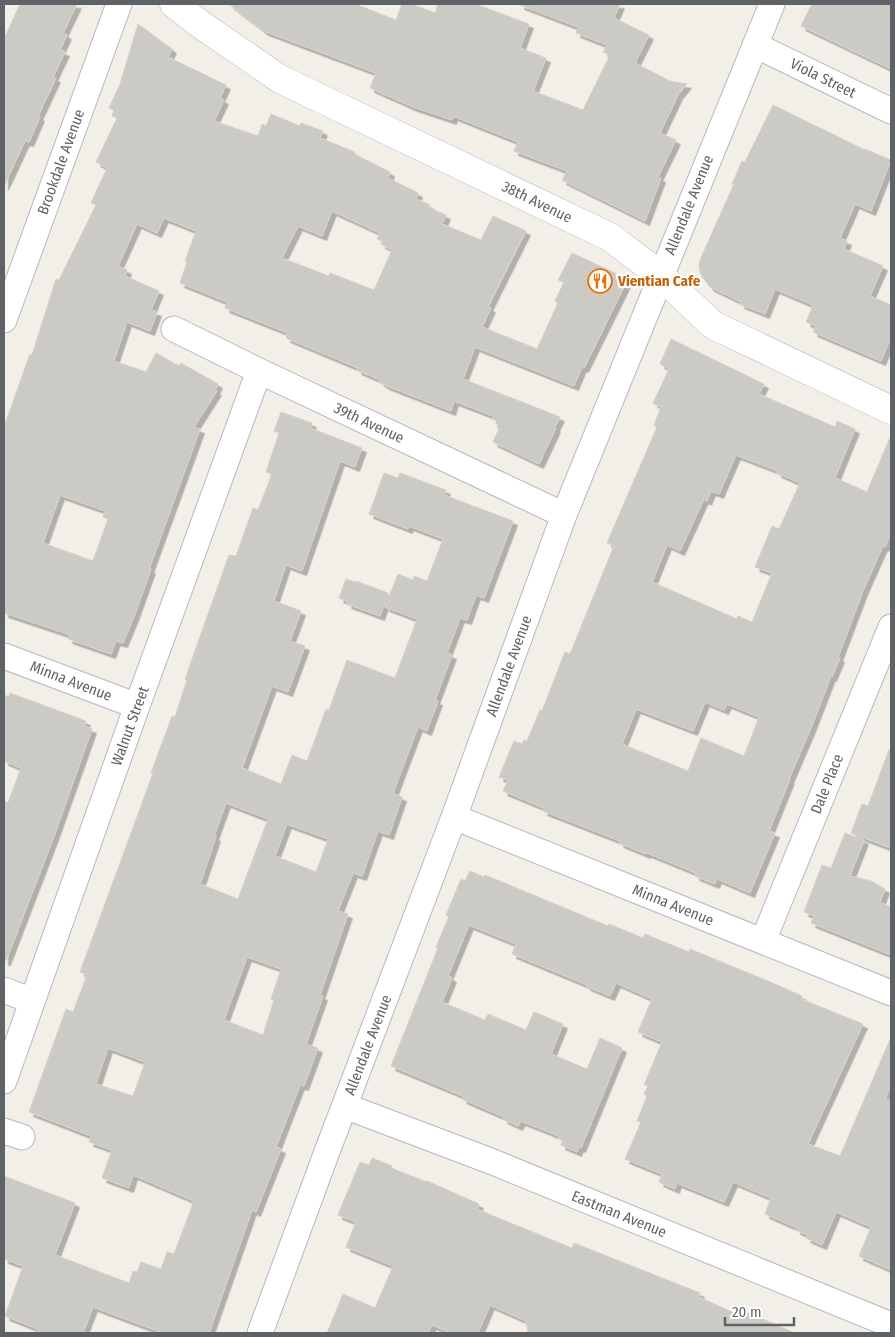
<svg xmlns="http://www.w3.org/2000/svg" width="895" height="1337" font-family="'Fira Sans Condensed',sans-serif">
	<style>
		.building { fill: #cccac5; stroke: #d6d1c6; fill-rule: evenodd; filter: url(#shadow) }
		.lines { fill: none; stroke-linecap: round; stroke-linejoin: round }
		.street-casing { stroke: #b5b8bc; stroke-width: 27 }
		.secondary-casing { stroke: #b6babf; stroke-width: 29 }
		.street { stroke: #fff; stroke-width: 25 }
		.secondary { stroke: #fff; stroke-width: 28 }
		.labels { text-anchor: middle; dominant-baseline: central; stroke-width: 4.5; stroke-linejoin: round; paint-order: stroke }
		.street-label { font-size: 15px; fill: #5f6368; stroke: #fff }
		.food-label { font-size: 15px; font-weight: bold; fill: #c56008; stroke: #fff; text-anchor: start }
	</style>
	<defs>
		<filter id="shadow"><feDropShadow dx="4.5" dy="4.5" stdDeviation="0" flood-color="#0004"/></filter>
	</defs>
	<rect width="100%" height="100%" fill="#f1efe8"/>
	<path class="building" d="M20,4H77L63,33L67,35L60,50L65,52L53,77L56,78L38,116L40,117L29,142L25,141L4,186V39Z
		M229,4H355L396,20L402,4H411L435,13L438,4H475L529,24L520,48L546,58L533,91L583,110L610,55L603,52L607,45L576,33L578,27L520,5V4H620L614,18L649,35L635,63L670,81L687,84L678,95L660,133L676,140L658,177L661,178L645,221L562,180L567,171L514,151L518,142L453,116L452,120L413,107L370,88L376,73L264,31Z
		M812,4H891V69L801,26Z
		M138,24L172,49L168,57L226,85L220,98L224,100L214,121L258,136L262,124L266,126L271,114L300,126L301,123L323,131L320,138L355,152L354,154L390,172L388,178L418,193L416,199L430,205L429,208L446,215L442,224L481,240L493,216L526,231L488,307L491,308L482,327L537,349L558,303L555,301L564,282L558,280L572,253L628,279L584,368L582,367L574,386L475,347L463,379L560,417L555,427L556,428L539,464L493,442L499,429L497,428L499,422L492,419L493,416L454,401L451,411L387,386L380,382V380L357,370L358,368L286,338L288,333L225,308L227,302L180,283L187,262L185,261L196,231L164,218L157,233L137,224L118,266L127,270L125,276L159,291L151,310L157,312L150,331L127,322L114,361L146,372L156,353L179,366L181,363L218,384L215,390L217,391L194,427L200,429L149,569H151L135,614L123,643L116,641L111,654L68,639L70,635L4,613V427L30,354L32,355L56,279L59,280L96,205L91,203L107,168L96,162L117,118L112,116L114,110L109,108L120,84ZM332,211L380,233L377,239L382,241L381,244L392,250L374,290L330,273L329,276L282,258L298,226L322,236ZM60,495L105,511L103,517L108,519L93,561L43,543Z
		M773,105L865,150V149L891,160L871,211L855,204L840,238L847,241L844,249L883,266L870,296L891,305V337L881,361L813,332L816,326L806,322L813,305L775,289L765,314L740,304L741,302L710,287L701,275L699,267L700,260L734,184H732L742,161L745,162Z
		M671,339L764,384L759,394L835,427L837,421L855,429L835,478L867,492L891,435V532L885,547L883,546L863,591L838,657L840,658L832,677L831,676L811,728L789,779H790L769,831L775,833L750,893L717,879L715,884L695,876L696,873L647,853L646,854L619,843L620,841L543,811L544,808L503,791L508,780L499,777L514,741L522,744L524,740L527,741L540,710L542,711L565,652L570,654L614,546L607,543L657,427L654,425L661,407L653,403L669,369L660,364ZM736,455L778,471L777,473L800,483L779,529L772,526L755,567L772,573L752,622L738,616L737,619L652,582L667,545L680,551L704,499L707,501L711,491L719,494ZM705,702L724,710L727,704L759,717L744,756L701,738L688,771L622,744L636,709L693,731Z
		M281,412L312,423L310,428L362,448L355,467L340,461L302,571L286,565L274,601L301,611L290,641L305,646L288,692L272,686L242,768L281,784L292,755L307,761L326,709L329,710L347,660L395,678L417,619L385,607L398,574L413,580L414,576L427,581L443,539L409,526L408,529L369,514L384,473L398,478L400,473L446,490L444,495L513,521L484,598L476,595L467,620L460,618L447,653L452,655L435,700L438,701L427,731L418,727L393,793L402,797L389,835L378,831L362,876L353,873L338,911L348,914L320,995L323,996L306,1044L318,1048L304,1086L300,1085L276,1147L281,1149L256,1212L252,1210L209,1333H163L93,1307L83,1333H36L38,1329L5,1316L23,1266L4,1259V1176L75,1203L55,1255L129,1283L133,1271L137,1272L141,1262L161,1269L167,1252L174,1254L194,1201L133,1175L129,1188L102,1178L112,1150L89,1142L91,1136L29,1112L66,1009L73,1012L87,975L80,972L153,773H151L172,716L175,717L187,680L185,679L229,555L236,556L253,508L258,510L272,474L266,472L279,433L274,431ZM226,803L268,819L238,899L200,884L216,837L214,836ZM287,824L328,839L316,872L275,856ZM247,957L281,969L271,999L274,1000L263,1035L224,1020ZM108,1048L145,1062L133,1096L96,1084Z
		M346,579L355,582L356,581L388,593L380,616L347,604L348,602L339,598Z
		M10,693L86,721L84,726L92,729L54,836L6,961H4V801L8,803L21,768L4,761V695L9,697Z
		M889,750H891V848L851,833L862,804L868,806Z
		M845,833L864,840L850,876L871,881L885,889L880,902L891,907V955L811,923L814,916L804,912L822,865L831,868Z
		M470,871L484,877L485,875L608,926L609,924L643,938L645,934L689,952L690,949L775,984L802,996L801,999L863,1024L808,1144L840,1156L891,1037V1084L885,1099L891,1101V1270L859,1256L871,1227L836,1212L822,1245L806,1238L808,1235L796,1230L797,1228L765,1214L771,1198L733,1182L724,1202L677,1183L675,1189L659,1182L662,1174L625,1159L641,1122L637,1121L647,1096L644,1094L648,1086L644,1085L662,1042L638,1032L652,999L616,983L610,996L586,986L587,985L512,954L516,944L469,925L448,976L452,978L442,1002L485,1020L488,1014L526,1030L534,1012L563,1024L551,1054L587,1069L600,1038L622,1048L581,1148L579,1147L577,1152L561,1145L563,1140L558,1138L559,1136L521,1121L518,1126L503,1119L504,1117L462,1099L463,1096L391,1066L438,948L436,947L449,916L446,915L461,879L465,881Z
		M372,1158L392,1166L391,1168L427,1182V1181L479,1204L477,1209L498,1218L572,1248L574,1243L700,1293L698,1297L737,1314L739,1309L795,1333H528L526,1321L490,1305L478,1333H451L432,1325L428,1333H327L343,1294L375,1308L393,1266L346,1247L356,1222L338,1215L360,1162L369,1165Z"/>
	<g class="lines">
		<g class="street-casing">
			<path id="street" d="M755,45L891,111
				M4,320L119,4
				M174,329L259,371L564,515
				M4,656L137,706
				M454,817L891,993
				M763,941L891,627
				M4,990L32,1001
				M4,1081L137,706L259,371
				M345,1106L493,1162L891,1325
				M4,1131L22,1137
				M260,1333L325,1157L454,817L564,515L772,4"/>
		</g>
		<g class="secondary-casing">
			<path id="secondary" d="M174,4L200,24L280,79L610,237L660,275L713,325L891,410"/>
		</g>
		<use href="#street" class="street"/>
		<use href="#secondary" class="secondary"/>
	</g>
	<defs>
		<g id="restaurant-ring" transform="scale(1.25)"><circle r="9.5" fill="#fff" stroke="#e8710a" stroke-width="1.5"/><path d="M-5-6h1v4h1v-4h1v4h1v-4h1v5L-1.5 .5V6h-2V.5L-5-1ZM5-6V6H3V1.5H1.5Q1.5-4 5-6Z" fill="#e8710a"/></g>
	</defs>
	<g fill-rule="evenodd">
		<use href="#restaurant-ring" x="600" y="281"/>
	</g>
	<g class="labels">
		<g class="street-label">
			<text transform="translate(823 78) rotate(26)">Viola Street</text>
			<text transform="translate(61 162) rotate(-70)">Brookdale Avenue</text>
			<text transform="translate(537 202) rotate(26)">38th Avenue</text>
			<text transform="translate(689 205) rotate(-68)">Allendale Avenue</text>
			<text transform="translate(369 423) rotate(25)">39th Avenue</text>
			<text transform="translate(509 666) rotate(-70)">Allendale Avenue</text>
			<text transform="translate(71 681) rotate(21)">Minna Avenue</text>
			<text transform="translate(130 726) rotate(-70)">Walnut Street</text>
			<text transform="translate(827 784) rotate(-68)">Dale Place</text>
			<text transform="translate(673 905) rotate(22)">Minna Avenue</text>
			<text transform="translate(368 1045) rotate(-69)">Allendale Avenue</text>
			<text transform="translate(619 1214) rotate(22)">Eastman Avenue</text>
		</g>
		<g class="food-label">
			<text x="618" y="281">Vientian Cafe</text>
		</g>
	</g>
	<rect width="895" height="1337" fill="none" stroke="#5f6368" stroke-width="10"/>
	<path d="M725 1317v8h69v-8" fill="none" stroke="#5f6368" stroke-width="2.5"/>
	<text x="732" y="1317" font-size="15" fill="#5f6368" stroke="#ffffff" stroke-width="4" paint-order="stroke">20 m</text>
</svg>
